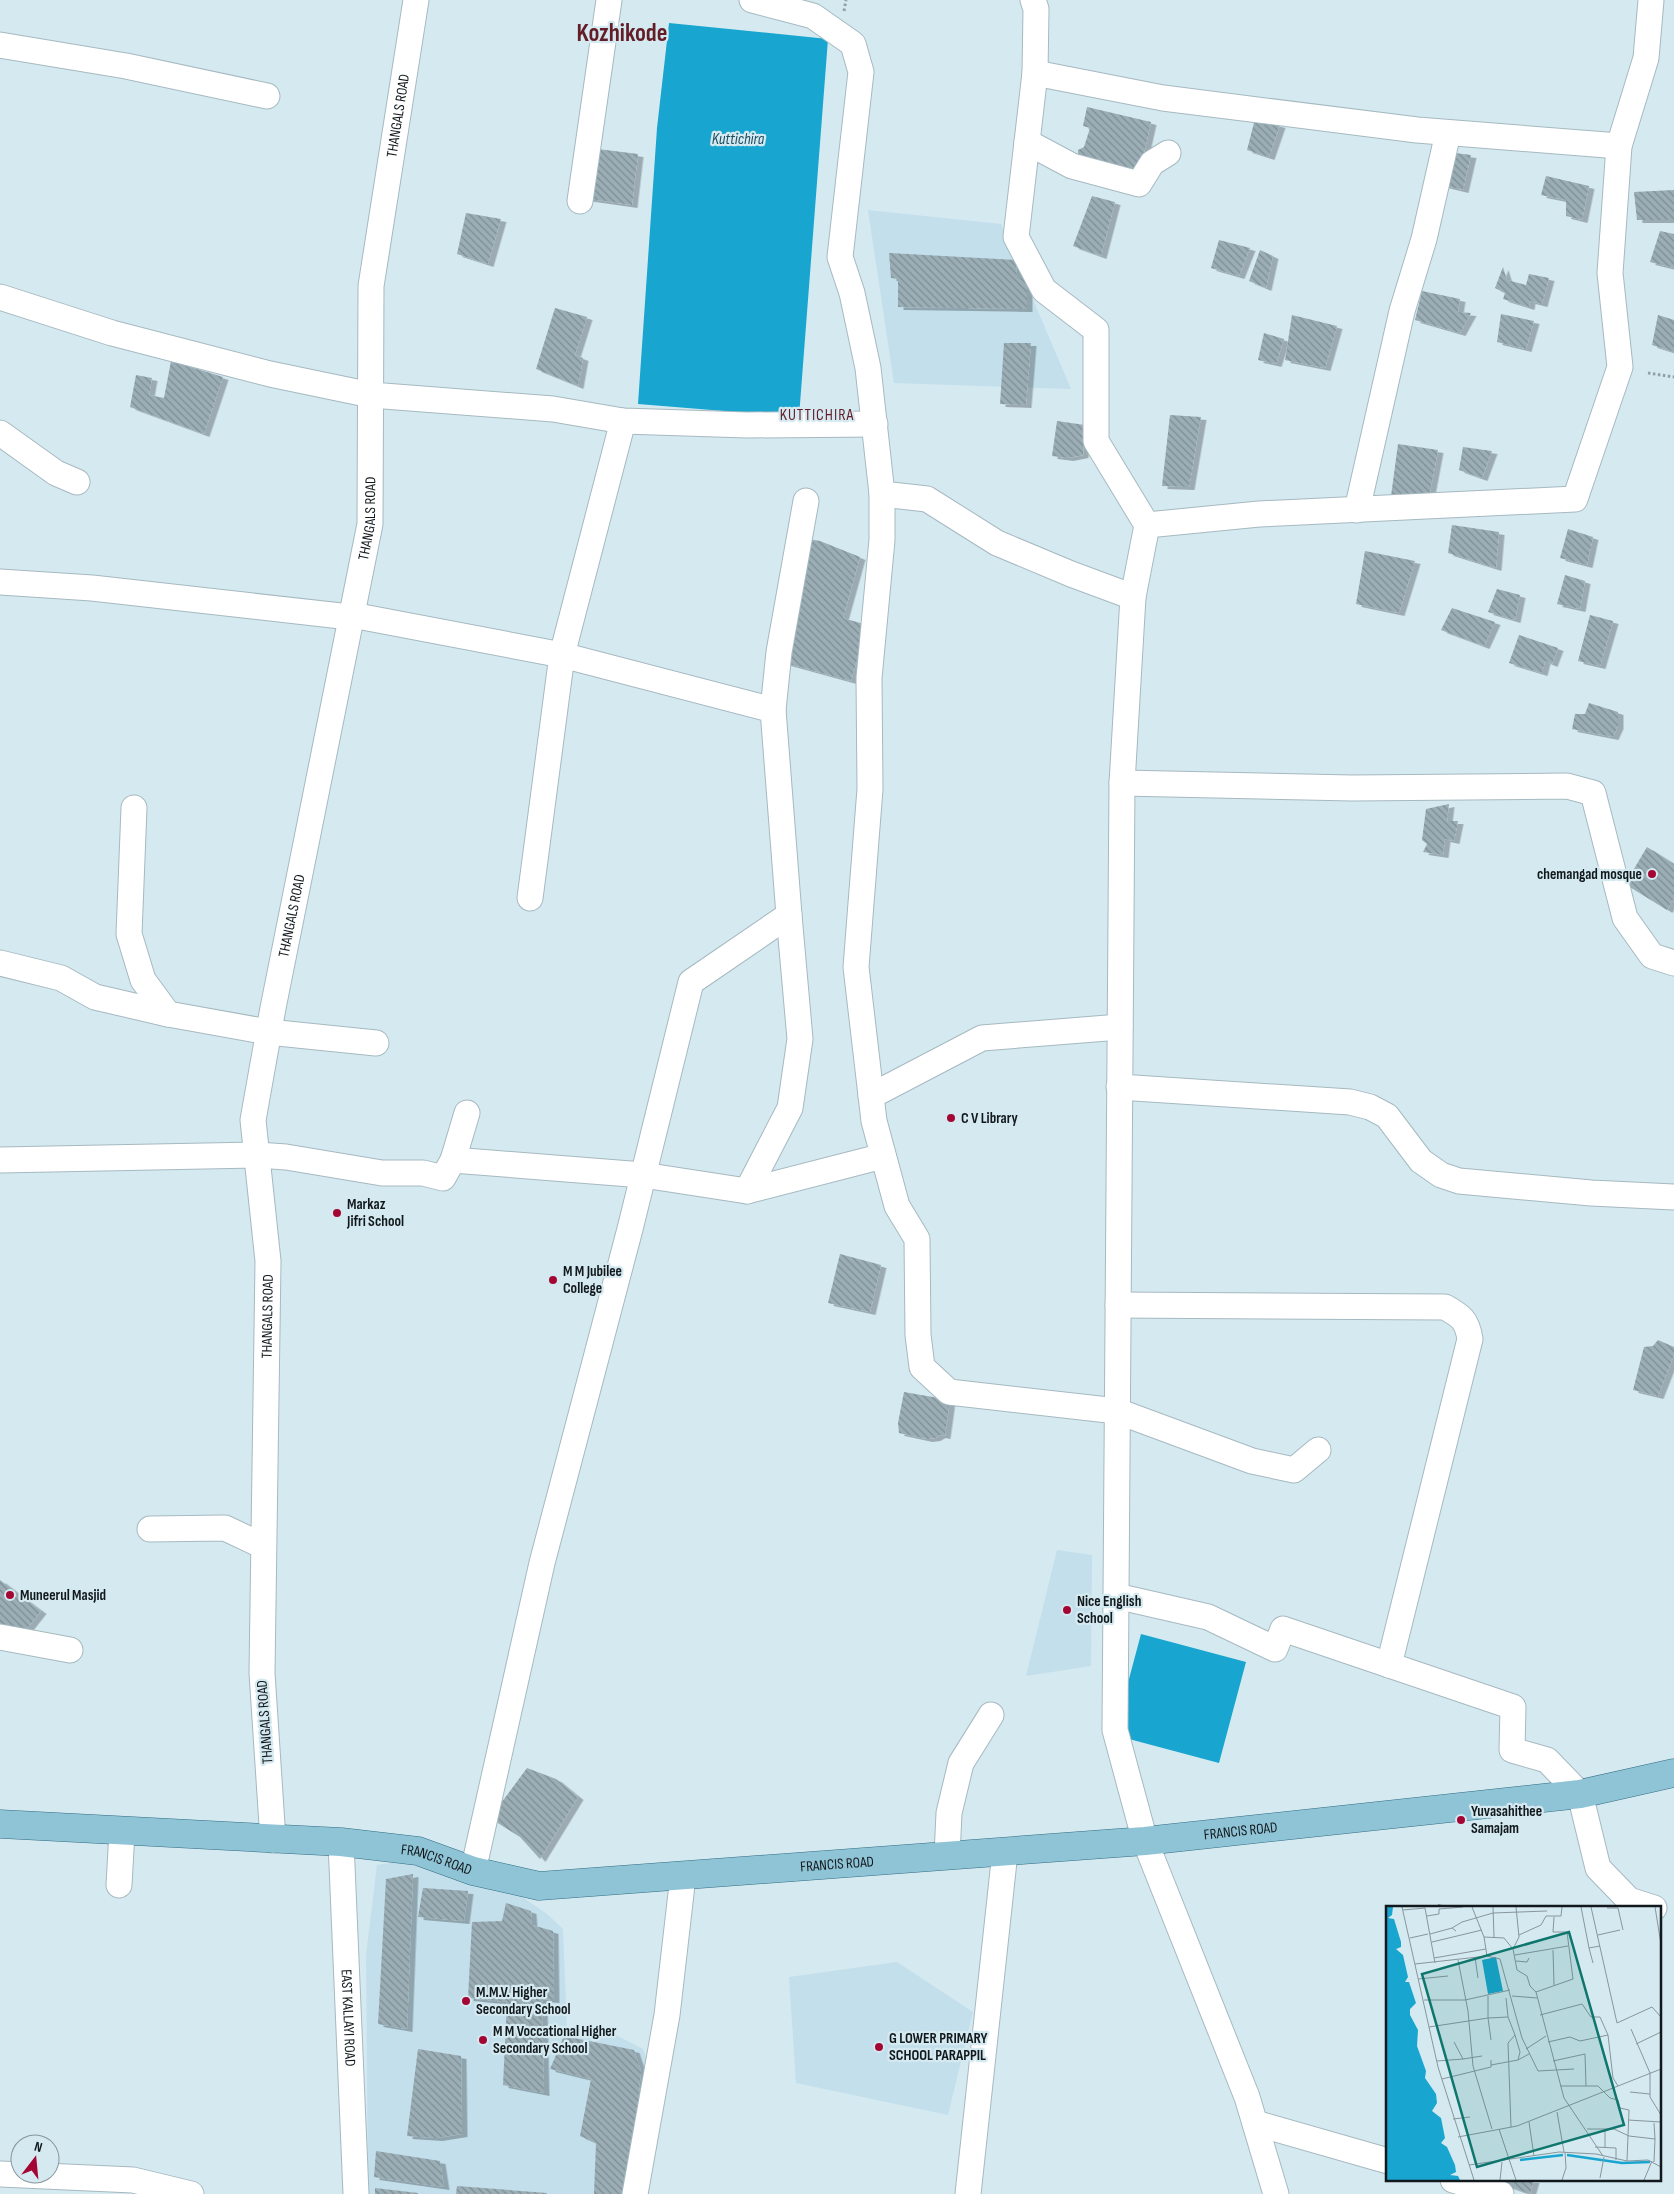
<svg xmlns="http://www.w3.org/2000/svg" width="1674" height="2194" font-family="'Sofia Sans Condensed',sans-serif">
	<style>
		.built { fill: #c3dfeb }
		.water { fill: #18a5cf }
		.building { fill: url(#building-back-hatch); filter: url(#shadow) }
		.lines { fill: none; stroke-linecap: round; stroke-linejoin: round }
		.minor-casing { stroke: #a6b9c1; stroke-width: 27 }
		.major-casing { stroke: #336e83; stroke-width: 29 }
		.path { stroke: #91a0a7; stroke-width: 3; stroke-dasharray: 2.5 2.5; stroke-linecap: butt }
		.minor { stroke: #fff; stroke-width: 25 }
		.major { stroke: #8fc3d6; stroke-width: 28 }
		.poi-dot { fill: #a40634; stroke: #d5e9f1; stroke-width: 2 }
		.labels { text-anchor: middle; dominant-baseline: central; stroke-width: 4.5; stroke-linejoin: round; paint-order: stroke }
		.street-label { font-size: 15px; fill: #12191c; stroke: #d5e9f1 }
		.poi-label { font-size: 15px; font-weight: bold; fill: #12191c; stroke: #d5e9f1; text-anchor: start }
		.water-label { font-size: 16px; font-style: italic; fill: #1b4e60; stroke: #d5e9f1 }
		.neighbourhood-label { font-size: 16px; letter-spacing: 1px; fill: #631d27; stroke: #d5e9f1 }
		.town-label { font-size: 25px; font-weight: bold; fill: #631d27; stroke: #d5e9f1 }
		.inset-river { fill: none; stroke: #18a5cf; stroke-width: 2.5 }
		.inset-road { fill: none; stroke: #87969c; stroke-width: 1 }
		.view { fill: #0f766e; fill-opacity: 0.15; stroke: #0f766e; stroke-width: 2.5 }
		.inset-edge { fill: none; stroke: #12191c; stroke-width: 2.5 }
	</style>
	<defs>
		<pattern id="building-back-hatch" width="6" height="6" patternUnits="userSpaceOnUse" patternTransform="scale(1.25)"><rect width="6" height="6" fill="#9baeb6"/><path d="M-1 5l2 2M0 0l6 6M5-1l2 2" fill="none" stroke="#7d8d93"/></pattern>
		<filter id="shadow"><feDropShadow dx="5.5" dy="3" stdDeviation="0" flood-color="#0004"/></filter>
	</defs>
	<rect width="100%" height="100%" fill="#d5e9f1"/>
	<path class="built" d="M868,210L1001,224L1071,389L894,383Z
		M1057,1550L1092,1555L1091,1666L1026,1676Z
		M414,1859L521,1896L547,1914L563,1929L567,2030L608,2031L643,2049L658,2091L646,2194H368L366,1955L377,1865Z
		M897,1962L973,2012L948,2115L796,2083L789,1977Z"/>
	<path class="water" d="M669,23L828,39L799,417L638,404L657,128Z
		M1141,1634L1246,1662L1219,1763L1114,1735Z"/>
	<path class="building" d="M1087,107L1151,122L1138,180L1078,159V150L1084,147L1090,128L1083,126Z
		M1255,119L1280,125L1269,157L1247,150Z
		M590,148L638,154L632,205L583,198Z
		M1439,151L1471,155L1463,190L1434,183Z
		M1546,176L1589,186L1582,220L1566,216V200L1541,195Z
		M1674,190V220H1637L1634,192Z
		M1092,196L1115,202L1101,256L1073,246Z
		M466,213L501,219L488,264L457,254Z
		M1660,231L1674,234V268L1650,262Z
		M1219,240L1250,248L1239,276L1211,268Z
		M1260,250L1273,256L1266,288L1249,281Z
		M889,253L1016,260L1017,278H1027V309L898,307V279L891,278Z
		M1503,267L1507,280L1526,285L1529,274L1549,278L1542,304L1530,301L1529,307L1503,299L1505,293L1495,288Z
		M1422,291L1460,299L1458,312L1471,313L1460,333L1415,320Z
		M555,308L587,317L575,355L583,358L578,386L536,369Z
		M1501,314L1534,321L1526,349L1497,342Z
		M1292,315L1337,326L1325,368L1285,360Z
		M1658,315L1674,320V352L1652,345Z
		M1264,333L1284,339L1276,364L1258,360Z
		M1004,343H1031L1026,405L1000,404Z
		M171,361L223,377L204,434L130,407L136,375L152,378L149,395L164,398Z
		M1170,415L1201,417L1189,487L1162,486Z
		M1057,421L1085,425L1083,455L1068,458L1052,456Z
		M1398,444L1438,450L1428,503L1391,496Z
		M1463,447L1492,451L1482,478L1459,470Z
		M1452,525L1499,532L1496,568L1448,553Z
		M1568,529L1593,537L1587,565L1560,558Z
		M802,538L820,541L860,557L843,618L867,625L851,681L771,659Z
		M1365,551L1415,561L1399,613L1356,604Z
		M1565,575L1585,581L1580,609L1557,604Z
		M1497,589L1520,595L1515,620L1488,612Z
		M1452,608L1495,622L1484,646L1441,630Z
		M1590,615L1613,621L1600,666L1578,661Z
		M1519,635L1558,648L1552,664L1545,661L1542,673L1509,663Z
		M1589,703L1618,712V726L1613,737L1572,729L1575,714H1585Z
		M1449,804L1447,821H1458L1454,841L1445,839L1443,855L1423,852L1427,844L1422,840L1426,809Z
		M1647,847L1674,864V898L1667,910L1625,884Z
		M840,1254L881,1265L870,1312L828,1303Z
		M1658,1340L1674,1347V1355L1658,1396L1633,1390L1644,1347L1653,1346Z
		M904,1392L950,1400L945,1436L940,1435L935,1438L927,1439L899,1433L898,1423Z
		M0,1580L41,1611L22,1635L0,1629Z
		M527,1768L556,1779L578,1797L540,1859L520,1837L490,1818Z
		M413,1874L407,2029L378,2024L386,1879Z
		M423,1888L468,1891L464,1921L418,1917Z
		M506,1903L531,1911L532,1925L553,1931L554,2000L542,1999L544,2093L503,2085L507,2002L468,1998L472,1922L502,1921Z
		M1438,1904L1454,1907V1908H1437Z
		M564,2036L634,2050L641,2071L629,2194H594L596,2143L580,2136L591,2079L550,2069Z
		M418,2049L461,2056L462,2134L437,2138L407,2136Z
		M376,2151L440,2161L444,2187L374,2177Z
		M1491,2180H1534L1530,2194Z
		M457,2186L547,2193V2194H456Z
		M375,2188L418,2193V2194H375Z"/>
	<g class="lines">
		<g class="minor-casing">
			<g id="minor">
				<path d="M752,0L813,16L853,44L861,72L840,257L852,293L868,368L882,494V540L869,678L870,789L856,967L874,1121L897,1206L917,1239L918,1335L922,1367L949,1392L1117,1411L1252,1461L1294,1470L1318,1450"/>
				<path d="M1033,0L1036,9L1035,73L1016,237L1044,290L1096,330V441L1147,525L1133,597L1122,783L1115,1730L1145,1841L1247,2097L1276,2194"/>
				<path d="M0,45L126,66L267,96"/>
				<path d="M1035,73L1163,98L1417,130L1619,146"/>
				<path d="M1027,142L1072,166L1139,184L1152,163L1168,153"/>
				<path d="M580,201L609,0"/>
				<path d="M0,297L112,333L270,374L371,395L553,409L623,421L747,425L875,424"/>
				<path d="M0,433L56,473L77,482"/>
				<path d="M882,494L927,499L997,543L1071,574L1133,597"/>
				<path d="M1357,510L1402,311L1424,239L1448,133"/>
				<path d="M1147,525L1259,514L1575,499L1620,367L1610,273L1619,146L1646,58L1651,0"/>
				<path d="M0,582L92,588L350,617L352,615L562,655L530,898"/>
				<path d="M773,710L779,652L806,501"/>
				<path d="M1122,783L1352,788L1567,786L1593,793L1625,918L1652,956L1674,963"/>
				<path d="M134,808L129,934L143,980L168,1014L268,1032L376,1043"/>
				<path d="M0,963L61,978L95,997L168,1014"/>
				<path d="M1119,1087L1350,1102L1370,1107L1387,1116L1421,1161L1441,1175L1459,1181L1591,1193L1674,1197"/>
				<path d="M871,1096L982,1038L1120,1027"/>
				<path d="M0,1160L257,1155L286,1157L382,1173H423L443,1178L453,1160L467,1113"/>
				<path d="M453,1160L643,1175L747,1191L883,1156"/>
				<path d="M747,1191L790,1108L800,1039L789,915"/>
				<path d="M1118,1305L1445,1307C1461,1316 1467,1320 1470,1339L1389,1665"/>
				<path d="M150,1529L225,1528L263,1546"/>
				<path d="M1116,1596L1208,1617L1275,1649L1283,1629L1513,1707L1512,1750L1547,1760L1580,1794L1598,1868L1629,1900L1654,1908"/>
				<path d="M0,1637L70,1650"/>
				<path id="s1" d="M273,1840L262,1673L268,1261L253,1120L273,1008L370,524L371,286L416,0"/>
				<path id="s2" d="M341,1842L356,2194"/>
				<path d="M947,1856L949,1813L961,1763L991,1715"/>
				<path d="M473,1871L542,1563L630,1229L691,982L789,915L773,710L562,655L623,421"/>
				<path d="M119,1885L122,1831"/>
				<path d="M1255,2123L1388,2161"/>
				<path d="M0,2174L133,2180L191,2194"/>
				<path d="M1453,2180L1501,2194"/>
				<path d="M635,2194L667,2015L683,1876"/>
				<path d="M968,2194L1005,1852"/>
			</g>
		</g>
		<g class="major-casing">
			<g id="major">
				<path id="s3" d="M0,1824L341,1842L418,1851L473,1871L539,1886L1145,1841L1580,1794L1674,1773"/>
			</g>
		</g>
		<path class="path" d="M844,11L846,0
			M1648,373L1674,377"/>
		<use href="#minor" class="minor"/>
		<use href="#major" class="major"/>
	</g>
	<g class="poi-dot">
		<circle cx="1652" cy="874" r="5"/>
		<circle cx="951" cy="1118" r="5"/>
		<circle cx="337" cy="1213" r="5"/>
		<circle cx="553" cy="1280" r="5"/>
		<circle cx="10" cy="1595" r="5"/>
		<circle cx="1067" cy="1610" r="5"/>
		<circle cx="1461" cy="1820" r="5"/>
		<circle cx="466" cy="2001" r="5"/>
		<circle cx="483" cy="2040" r="5"/>
		<circle cx="879" cy="2047" r="5"/>
	</g>
	<g class="labels">
		<g class="street-label">
			<text stroke="none"><textPath href="#s1" startOffset="1739">THANGALS ROAD</textPath></text>
			<text stroke="none"><textPath href="#s1" startOffset="1334">THANGALS ROAD</textPath></text>
			<text stroke="none"><textPath href="#s1" startOffset="929">THANGALS ROAD</textPath></text>
			<text stroke="none"><textPath href="#s1" startOffset="524">THANGALS ROAD</textPath></text>
			<text transform="translate(265 1722) rotate(-94)">THANGALS ROAD</text>
			<text stroke="none"><textPath href="#s3" startOffset="1249">FRANCIS ROAD</textPath></text>
			<text stroke="none"><textPath href="#s3" startOffset="439">FRANCIS ROAD</textPath></text>
			<text stroke="none"><textPath href="#s3" startOffset="844">FRANCIS ROAD</textPath></text>
			<text stroke="none"><textPath href="#s2" startOffset="176">EAST KALLAYI ROAD</textPath></text>
		</g>
		<g class="poi-label">
			<text x="1642" y="874" text-anchor="end">chemangad mosque</text>
			<text x="961" y="1118">C V Library</text>
			<text x="347" y="1204">Markaz<tspan x="347" dy="17">Jifri School</tspan></text>
			<text x="563" y="1271">M M Jubilee<tspan x="563" dy="17">College</tspan></text>
			<text x="20" y="1595">Muneerul Masjid</text>
			<text x="1077" y="1601">Nice English<tspan x="1077" dy="17">School</tspan></text>
			<text x="1471" y="1811">Yuvasahithee<tspan x="1471" dy="17">Samajam</tspan></text>
			<text x="476" y="1992">M.M.V. Higher<tspan x="476" dy="17">Secondary School</tspan></text>
			<text x="493" y="2031">M M Voccational Higher<tspan x="493" dy="17">Secondary School</tspan></text>
			<text x="889" y="2038">G LOWER PRIMARY<tspan x="889" dy="17">SCHOOL PARAPPIL</tspan></text>
		</g>
		<g class="water-label">
			<text x="738" y="139">Kuttichira</text>
		</g>
		<g class="neighbourhood-label">
			<text x="817" y="415">KUTTICHIRA</text>
		</g>
		<g class="town-label">
			<text x="622" y="33">Kozhikode</text>
		</g>
	</g>
	<g transform="translate(1386 1906)">
		<rect width="275" height="275" fill="#d5e9f1"/>
		<path d="M0,1H7L6,9L2,12L8,13L15,36V41L10,43L17,49L22,71L19,76H23L30,97L24,103V109L32,124L31,140L40,165L39,172L50,188L51,197L46,205L55,212L59,232L55,237L61,241L69,259L70,266L64,269L72,270L74,274H0ZM110,51L117,85L102,88L96,54Z" fill="#18a5cf"/>
		<path class="inset-river" d="M181,249L236,257L264,256M134,254L177,249"/>
		<path class="inset-road" d="M16,1L52,161L88,274M107,1L108,31M195,1L203,42L214,40M205,1L231,117L266,101L275,111M269,1L275,38M221,2H232L237,24M17,4L39,2L49,57M41,10L53,8V3L77,1M70,25L66,22L76,16L107,7L161,5M44,28L66,22M133,29L155,19L160,10H175L176,1M212,29L234,24M98,31L118,32L127,43L131,64L141,70L144,80L150,86L178,192L217,250M24,32L42,28M46,36L96,24M203,42L207,57M127,43L133,31L130,1M167,44L168,79M129,49L182,40M101,50L114,53L136,132L152,165L188,163M89,51L92,72M48,52L100,43M72,54L82,105L87,160L106,223M130,55L141,56L143,52M29,58L101,50L98,31L86,1M32,73L62,70M150,86L187,73L181,26H167L168,11M102,90V112L122,111L129,129L122,137L125,221M126,90L151,92M120,92L122,111M38,94H79L124,84M154,109L196,98L205,111H214L222,129L227,172L232,180M43,121L102,112L105,134M245,123L264,167V191L275,209M129,129L134,146L132,154M68,136L77,153L96,150M162,136L184,131L194,135L222,129M250,138L275,126M140,143L160,130M51,155L77,153M167,155L199,148L200,180M105,159L132,154L143,148M56,173L105,161V154M174,180H212L224,192L232,194L234,202L243,204L241,255M244,186L264,188M171,206L178,246M67,213L84,211M242,214L275,216M143,216L148,250M268,217L269,233M113,223L130,274M201,223H228L243,230L269,233L268,256M219,223V241M72,231L131,220L275,163M209,241L230,242V254M83,259L173,246L210,248L241,255L262,254L275,261M214,272L218,251M114,274L116,256M176,274L180,262L179,246M258,274L266,255"/>
		<path class="view" d="M183,26L238,219L91,261L36,68Z"/>
		<rect width="275" height="275" class="inset-edge"/>
	</g>
	<g transform="translate(35 2159) rotate(16)"><circle r="24" fill="#d5e9f1" stroke="#87969c"/>
	<path d="M0-4L9 19L0 12L-9 19Z" fill="#a40634"/>
	<text y="-8" font-size="14" font-weight="bold" text-anchor="middle" fill="#12191c">N</text>
	</g>
</svg>
